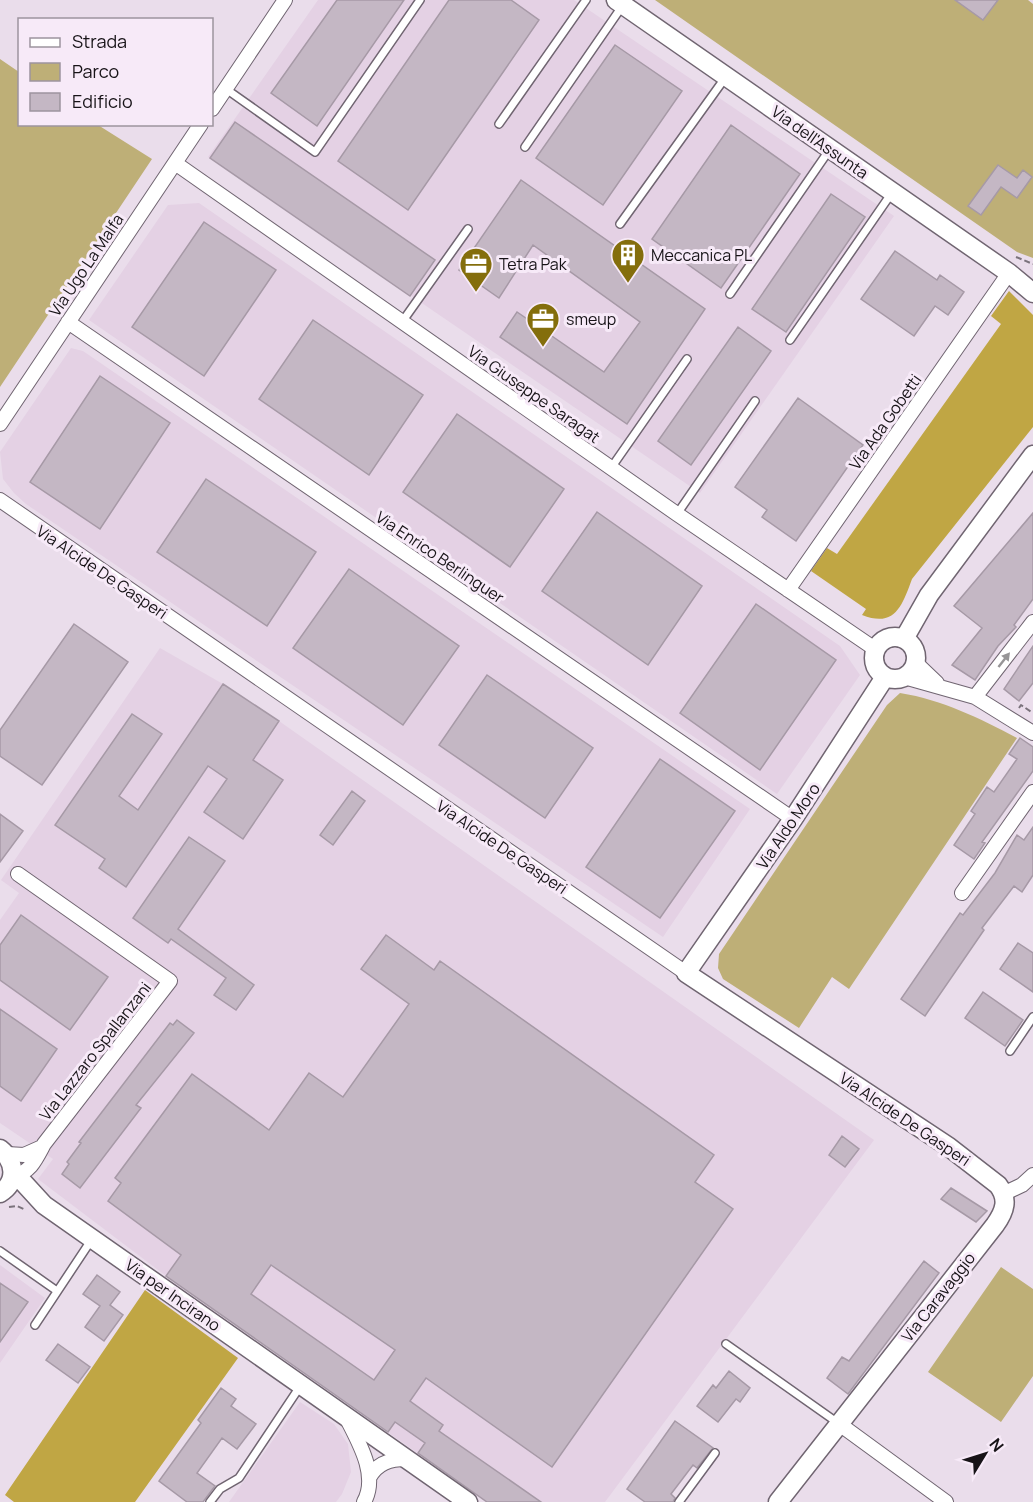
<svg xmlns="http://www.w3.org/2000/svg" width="1033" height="1502" font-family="Manrope,sans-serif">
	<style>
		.built { fill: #e4d1e4 }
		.green { fill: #beaf77 }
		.forest { fill: #c0a644 }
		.building { fill: #c4b7c4; stroke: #a699a6; stroke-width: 1.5; fill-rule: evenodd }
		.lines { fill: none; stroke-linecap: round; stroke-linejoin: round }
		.service-casing { stroke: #706571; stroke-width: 10 }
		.minor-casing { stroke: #706571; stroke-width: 16 }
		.tertiary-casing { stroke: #706571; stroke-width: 21 }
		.path { stroke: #7b737c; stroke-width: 2; stroke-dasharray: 6 3; stroke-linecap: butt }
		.service { stroke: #fff; stroke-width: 7 }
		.minor { stroke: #fff; stroke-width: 14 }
		.tertiary { stroke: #fff; stroke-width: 18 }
		.oneway { fill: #979597 }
		.labels { text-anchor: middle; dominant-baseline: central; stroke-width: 6; stroke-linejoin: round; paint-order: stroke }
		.street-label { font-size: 16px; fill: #171317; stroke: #f7eaf8 }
		.poi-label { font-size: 16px; fill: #171317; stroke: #f7eaf8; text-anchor: start }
	</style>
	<rect width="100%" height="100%" fill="#eaddeb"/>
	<path class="built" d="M318,0H574L894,216L700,493L208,157Z
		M199,203L840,646L860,675L777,794L89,320L168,205Z
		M71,348L83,351L750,809L663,937L26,504L14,493L3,479L0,452Z
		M160,648L223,684L279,721L874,1140L605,1502H487L166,1276L38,1179L53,1159L0,1123V920L19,893L1,880Z
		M0,1265L45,1298L0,1363Z
		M300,1402L334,1424L348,1444L351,1472L342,1494L336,1502H229Z"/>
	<path class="green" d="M655,0H1028L1033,4V258L1017,252Z
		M0,59L19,72L20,124L98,125L152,159L0,387Z
		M900,693C943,700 979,718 1017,738L849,989L832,977L799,1028L723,979L718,968L719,954L887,705Z
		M1001,1267L1033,1289V1376L1001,1422L928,1372Z"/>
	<path class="forest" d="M1009,291L1033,315V427L912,579C902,606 895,628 862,615L866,609L811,571L827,548L837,554L1001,324L991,316Z
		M145,1290L238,1358L135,1502H14L5,1495Z"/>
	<path class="building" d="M337,0H404L317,126L271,93Z
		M449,0H511L539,20L408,210L338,161Z
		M955,0H998L983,20Z
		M615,45L682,91L603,205L536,158Z
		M235,122L435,260L410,296L210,158Z
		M731,125L800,174L721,288L652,239Z
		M998,165L1017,178L1023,170L1032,177L1017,198L1001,187L981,215L968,206Z
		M521,180L705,309L627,424L500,337L517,312L604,372L640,322L533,245L499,298L459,270Z
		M831,194L865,217L786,332L752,309Z
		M204,222L276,270L204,376L132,327Z
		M895,251L937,280L940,275L964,292L948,315L935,306L914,336L861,299Z
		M313,320L423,395L369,475L259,399Z
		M738,327L771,351L691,465L658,441Z
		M100,376L170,423L100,529L30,482Z
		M798,398L863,445L796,541L762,517L767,510L735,487Z
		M457,414L564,489L510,567L403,492Z
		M206,479L316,552L267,626L157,552Z
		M597,512L702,586L648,665L542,591Z
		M1033,513V599L1014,625L1016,627L998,646L975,680L952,665L982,628L954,606Z
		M349,569L459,646L403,725L293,648Z
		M756,604L836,660L760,770L680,713Z
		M74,624L128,662L42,785L0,756V730Z
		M1033,646V683L1019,701L1004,689Z
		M487,675L593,748L545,818L439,745Z
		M223,684L279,721L253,760L283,780L243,839L204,812L227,779L208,766L126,887L99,868L105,859L55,825L132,714L162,734L119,796L138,810Z
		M1020,738L1033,747V771L982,842L985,843L974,859L954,845L975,814L971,811L987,787L994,792L1017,759L1009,754Z
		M660,759L735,811L660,918L586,867Z
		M352,791L365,801L333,845L320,835Z
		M0,814L23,831L0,862Z
		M1033,827V875L1022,892L1014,886L982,928L984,930L925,1016L901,999L960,913L963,915L995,873L1017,835L1024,840Z
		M189,837L225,861L178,929L254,985L236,1010L214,995L226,978L171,939L168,943L133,918Z
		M21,915L108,977L70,1030L0,980V945Z
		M386,935L434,970L440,961L714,1155L695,1182L733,1209L552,1467L426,1378L410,1401L443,1425L439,1431L541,1502H487L418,1453L425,1443L395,1422L388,1432L166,1276L181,1255L108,1201L121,1183L115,1178L192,1074L269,1130L309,1073L343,1097L409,1004L361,969ZM271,1265L395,1350L374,1380L251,1294Z
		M1018,943L1033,953V992L1000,969Z
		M983,992L1023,1020L1005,1046L965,1018Z
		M0,1009L57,1049L21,1101L0,1086Z
		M177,1020L194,1033L136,1105L141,1108L80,1188L62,1174L69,1164L67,1162L81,1143L79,1142L170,1023L173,1025Z
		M842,1136L859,1149L845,1167L829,1155Z
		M951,1188L987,1211L976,1222L941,1199Z
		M924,1261L939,1273L848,1394L827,1378L842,1357L849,1361Z
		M97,1275L120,1292L110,1305L123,1315L104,1341L85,1327L100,1306L83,1294Z
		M0,1283L28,1302L0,1342Z
		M58,1344L90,1367L78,1383L46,1360Z
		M729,1371L750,1388L740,1402L736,1399L718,1422L697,1406L713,1385L716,1388Z
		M221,1388L236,1399L231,1406L256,1424L237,1449L222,1438L197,1473L215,1486L203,1502H187L159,1481L201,1423L198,1420Z
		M675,1421L713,1448L697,1468L693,1465L671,1494L675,1498L673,1502H645L627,1489Z"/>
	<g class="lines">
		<g class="service-casing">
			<path id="service" d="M226,89L315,152L420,0
				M499,124L586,0
				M525,147L623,5
				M620,224L725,78
				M730,294L830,149
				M402,322L468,229
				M790,340L891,194
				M611,468L687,359
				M677,514L755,401
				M1010,1051L1033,1017
				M0,1251L57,1291
				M35,1325L92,1239
				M726,1344L838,1423
				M210,1502L220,1489L239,1478L301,1385
				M679,1502L715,1453"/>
		</g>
		<g class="minor-casing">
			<path id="minor" d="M212,109L285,0
				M175,163L677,514L875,649
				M68,322L793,819
				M0,424L201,124
				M0,500L686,973
				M788,590L1009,273
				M915,662L937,683
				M904,677L975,697L1033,733
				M975,697L1033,622
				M962,893L1033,792
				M7,1154L24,1155L42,1147
				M13,1177C31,1171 35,1161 44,1144L170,981L18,874
				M1005,1193L1022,1185L1033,1175
				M346,1417C358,1441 379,1475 364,1502
				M838,1423L946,1502
				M369,1478C377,1463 390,1459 406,1459"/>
		</g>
		<g class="tertiary-casing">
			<path id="tertiary" d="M616,0L1009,273L1033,293
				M874 658a21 21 0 1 1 42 0a21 21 0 1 1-42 0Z
				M904,639L929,595L1033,455
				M0,1149C15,1161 18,1182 0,1193
				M13,1177L22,1181L44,1205L468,1502
				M778,1502L995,1225C1005,1211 1009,1199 998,1185L949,1147L686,973L793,819L885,677"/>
		</g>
		<path class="path" d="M1016,257L1033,264
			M1019,708L1021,705L1033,713
			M9,1207L17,1206L26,1210"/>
		<use href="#service" class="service"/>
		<use href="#minor" class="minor"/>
		<use href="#tertiary" class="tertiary"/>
	</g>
	<defs><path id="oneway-solid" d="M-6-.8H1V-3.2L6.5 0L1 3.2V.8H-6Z" transform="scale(1.5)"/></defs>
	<use class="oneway" href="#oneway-solid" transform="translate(1004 660) rotate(-52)"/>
	<defs>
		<g id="building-pin" transform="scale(1.725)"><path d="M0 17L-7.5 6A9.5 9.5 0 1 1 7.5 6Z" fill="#846e0c" stroke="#f7eaf8"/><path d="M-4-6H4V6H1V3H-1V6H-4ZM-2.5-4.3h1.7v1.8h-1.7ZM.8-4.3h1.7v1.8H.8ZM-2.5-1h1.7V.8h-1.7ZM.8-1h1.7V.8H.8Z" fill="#fff"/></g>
		<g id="office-pin" transform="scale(1.725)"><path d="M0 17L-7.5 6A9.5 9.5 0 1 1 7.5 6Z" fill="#846e0c" stroke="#f7eaf8"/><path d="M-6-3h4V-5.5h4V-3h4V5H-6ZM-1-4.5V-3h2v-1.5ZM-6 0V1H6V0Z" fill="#fff"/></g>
	</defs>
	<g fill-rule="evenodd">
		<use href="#building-pin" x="628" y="255"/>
		<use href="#office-pin" x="476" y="264"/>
		<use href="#office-pin" x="543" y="319"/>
	</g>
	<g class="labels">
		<g class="street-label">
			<text transform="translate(820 142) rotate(35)">Via dell'Assunta</text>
			<text transform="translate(86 265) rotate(-56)">Via Ugo La Malfa</text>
			<text transform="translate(534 394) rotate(35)">Via Giuseppe Saragat</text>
			<text transform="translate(885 422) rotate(-55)">Via Ada Gobetti</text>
			<text transform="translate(440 557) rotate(34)">Via Enrico Berlinguer</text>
			<text transform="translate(102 572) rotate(34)">Via Alcide De Gasperi</text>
			<text transform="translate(788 826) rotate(-56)">Via Aldo Moro</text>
			<text transform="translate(502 847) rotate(34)">Via Alcide De Gasperi</text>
			<text transform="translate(95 1051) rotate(-52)">Via Lazzaro Spallanzani</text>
			<text transform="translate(905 1119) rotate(34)">Via Alcide De Gasperi</text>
			<text transform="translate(173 1295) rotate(35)">Via per Incirano</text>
			<text transform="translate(938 1297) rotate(-52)">Via Caravaggio</text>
		</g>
		<g class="poi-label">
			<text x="651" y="255">Meccanica PL</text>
			<text x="499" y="264">Tetra Pak</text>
			<text x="566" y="319">smeup</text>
		</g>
	</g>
	<rect x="18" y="18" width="195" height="108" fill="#f7eaf8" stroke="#9d949e" stroke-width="1.5"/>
	<rect x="30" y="38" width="30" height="9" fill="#ffffff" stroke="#9d949e" stroke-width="1.5"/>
	<text x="72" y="48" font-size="18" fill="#171317">Strada</text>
	<rect x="30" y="63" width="30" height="18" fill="#beaf77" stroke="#9d949e" stroke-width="1.5"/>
	<text x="72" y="78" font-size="18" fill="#171317">Parco</text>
	<rect x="30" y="93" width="30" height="18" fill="#c4b7c4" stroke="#9d949e" stroke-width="1.5"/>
	<text x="72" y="108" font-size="18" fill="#171317">Edificio</text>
	<g transform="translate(985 1454) rotate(52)" stroke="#f7eaf8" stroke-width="4.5" paint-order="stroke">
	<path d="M0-4.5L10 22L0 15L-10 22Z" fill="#171317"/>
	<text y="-9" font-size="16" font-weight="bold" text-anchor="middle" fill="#171317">N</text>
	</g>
</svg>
